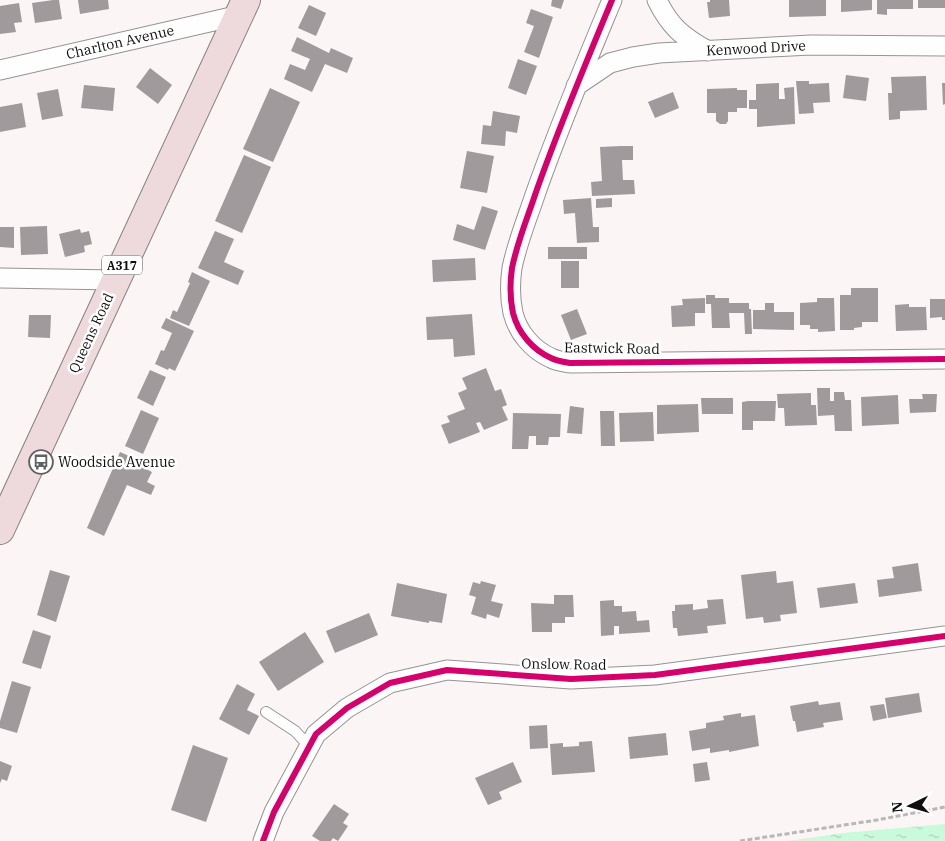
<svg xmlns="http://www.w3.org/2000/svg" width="945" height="841" font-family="'IBM Plex Serif',serif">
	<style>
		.water { fill: url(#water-ripples) }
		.building { fill: #a09a9c }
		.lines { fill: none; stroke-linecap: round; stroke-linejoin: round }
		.lane-casing { stroke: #969393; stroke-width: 12 }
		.street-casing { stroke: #969393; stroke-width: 21 }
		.primary-casing { stroke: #838080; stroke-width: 30 }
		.path { stroke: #b9b8b8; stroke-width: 3; stroke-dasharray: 5 2.5; stroke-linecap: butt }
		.lane { stroke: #fffefe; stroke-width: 10 }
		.street { stroke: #fffefe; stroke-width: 19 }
		.primary { stroke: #eed9dd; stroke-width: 28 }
		.cycleway-casing { stroke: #fff; stroke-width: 9 }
		.cycleway { stroke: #d6006c; stroke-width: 6 }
		.labels { text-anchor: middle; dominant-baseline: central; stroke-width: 5; stroke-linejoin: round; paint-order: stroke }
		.shield { fill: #fff; stroke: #575757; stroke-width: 1 }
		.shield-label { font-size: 12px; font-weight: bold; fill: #0f0f0f }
		.street-label { font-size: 14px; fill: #0f0f0f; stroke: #fff }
		.poi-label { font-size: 14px; fill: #0f0f0f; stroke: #fff; text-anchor: start }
	</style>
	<defs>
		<pattern id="water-ripples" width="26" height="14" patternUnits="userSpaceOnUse" patternTransform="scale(1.25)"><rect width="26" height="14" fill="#c8fadb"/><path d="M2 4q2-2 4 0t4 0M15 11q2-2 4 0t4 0" fill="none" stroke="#abd5bb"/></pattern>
	</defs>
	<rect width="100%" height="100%" fill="#fcf5f6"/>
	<path class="water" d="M945,824V841H788L843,833Z"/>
	<path class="building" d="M53,0H59L62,19L35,23L32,3Z
		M78,0H108L109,9L80,14Z
		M552,0H564L561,9L551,6Z
		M710,0H729L730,16L709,18L707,2H710Z
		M789,0H826V16L789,17Z
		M841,0H872V10L841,12Z
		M877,0H913V9H887V15L877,14Z
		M918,0H945V8H918Z
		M19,3L22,22L14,23L16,32L0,34V6Z
		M309,5L326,13L316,36L298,28Z
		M531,9L553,17L539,58L524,52L534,26L526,23Z
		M297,37L329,53L331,48L353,58L347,73L325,64L312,92L284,79L290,64L305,70L310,59L291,51Z
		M518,59L537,66L526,95L508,88Z
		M150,68L172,85L158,104L136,87Z
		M846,75L869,78L866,101L843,98Z
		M926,76L927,110L900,111V119L889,120L888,93H892L891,77Z
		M796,81H809V84L829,83L830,102L813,103L814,113L799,114Z
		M779,83V99H785L784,88L794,87L795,124L757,127V109H749V100H756V84Z
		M942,83H945V104L943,105Z
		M84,85L115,88L113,111L81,108Z
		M270,88L300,102L273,162L243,149Z
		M737,88V90H747V108H737V112H728V121L726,124H720L716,121V113H707V89Z
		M58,89L63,116L42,120L37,93Z
		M673,92L679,108L655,118L648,102Z
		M22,103L26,127L0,132V107Z
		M493,111L520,116L517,133L506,131L505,146L481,144L483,125L491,126Z
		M621,146H633V160H622L623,180H634L635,194L592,196L591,182L602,181L600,147Z
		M467,151L494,156L487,193L460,188Z
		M244,155L271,167L242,233L215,221Z
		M591,198L593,227H599V242L577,243L575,213L564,214L563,200Z
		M612,198V207L596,208V199Z
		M482,206L498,211L485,250L453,240L457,224L474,230Z
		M47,226L48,254L21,255L20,227Z
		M0,227H14V248L0,247Z
		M80,229L81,233L89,231L92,244L84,246L85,252L65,257L59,234Z
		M215,231L234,239L224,262L244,271L238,285L198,268Z
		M548,247H587V259H548Z
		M475,258L476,280L433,282L432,260Z
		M561,261H579V288H561Z
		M192,272L210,281L189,326L170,318L173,310L177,312L190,283L188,282Z
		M851,288H878V322H862V327L854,328V330H840V295H851Z
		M706,295H715V298H729V303H749V309H751L752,334H745L744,313H729L730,328H712L711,304H706Z
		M705,298V313H695V326L672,327L671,306L683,305L682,299Z
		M817,298H834L835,331L818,332V329H810V325H800V303L817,302Z
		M930,299H945V320H942V317L930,318Z
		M765,303H774V312H794V330L753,329V310H765Z
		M909,304V307H926L927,330L896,331L895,305Z
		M577,309L587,334L571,340L561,315Z
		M472,314L475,355L454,357L453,339L427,340L426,317Z
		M29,315H51L50,338L28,337Z
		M166,318L194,331L175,371L169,368L168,370L155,364L161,350L164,351L172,333L161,328Z
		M486,368L495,391L501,389L507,405L502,407L508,420L484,430L480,422L476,423L480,432L449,444L441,425L450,422L447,416L465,409L458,393L467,389L462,378Z
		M150,370L166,377L153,406L137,398Z
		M817,388H830V401H834V392H844L845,400H851L852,431H835L834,415L818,416Z
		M811,393V405H816L817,425L785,426L784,408H778L777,394Z
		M922,394H937L936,412L910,413L909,399H923Z
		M898,395L899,424L862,426L861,397Z
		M701,398H733V414H702Z
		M748,401H776L775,421H753V430H742V402Z
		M698,404L699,432L657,434V405Z
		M570,406L584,408L582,434L567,433Z
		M141,410L159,418L143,454L125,446Z
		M600,411H614L615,446H601Z
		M653,412L654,441L620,442L619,413Z
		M513,413L561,414L560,437H549L548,445H536V436H529L528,449H512Z
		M120,452L138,460L136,464L152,472L147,482L155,486L151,495L127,485L104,536L87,528Z
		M918,563L922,591L879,597L877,580L894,578L892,567Z
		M50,570L70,576L56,622L37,615Z
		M776,571L777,583L793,581L797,613L780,615L781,621L764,623L763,617L746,619L741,575Z
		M481,581L496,585L491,601L503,604L499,618L487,614L486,619L471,614L476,597L469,595L473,582L480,584Z
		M397,583L447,594L442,623L429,621V623L391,616Z
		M855,583L858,603L820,608L817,588Z
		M554,595H573L574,617H565V623H552V632H532L531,603L554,604Z
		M723,599L726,624L707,626L708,633L678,636L677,628H673L672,611H675V605L693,604V610L708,608L707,600Z
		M614,600V606H622V612L636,611L637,621L649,620L650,632L619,634V626H614V635L601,636L600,601Z
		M369,613L378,635L335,653L326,631Z
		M33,630L51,636L41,669L22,663Z
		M305,632L324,662L278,691L259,662Z
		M12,681L31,687L17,733L0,728V721Z
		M237,684L255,694L247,710L259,716L249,735L219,719Z
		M919,693L922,712L888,718L885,698Z
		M818,701L819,705L840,702L843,720L823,723L824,727L797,732L795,721H793L790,706Z
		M884,704L887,718L873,721L870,706Z
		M741,713V717L755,715L759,746L729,752V750L710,753V748L692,751L689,731L706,728V723L724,720L723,716Z
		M547,725L548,748L530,749L529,726Z
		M666,733L668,755L630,759L628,737Z
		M592,741L595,772L552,775L550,744L563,743V747L579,746V742Z
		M193,745L228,758L206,822L171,810Z
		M0,761L12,766L7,781L2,779L0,783Z
		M513,762L522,782L499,792L502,799L488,805L475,778Z
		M707,762L710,780L695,782L693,764Z
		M334,804L349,814L343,823L348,826L338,841L333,838L331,841H320L312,836Z"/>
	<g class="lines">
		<g class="lane-casing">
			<path id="lane" d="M266,712L295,731L309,746"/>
		</g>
		<g class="street-casing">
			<path id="street" d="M612,0C585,65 558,129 535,195C527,219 517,243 512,268C510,282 510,299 513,313C518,333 533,350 551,358C557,361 564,362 570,363L945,359
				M657,0C670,27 683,37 708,51
				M0,70L240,15
				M576,86L610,63L633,57L659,53L811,45L945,46
				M0,278L115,280
				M263,841L274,812L316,734L347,708L390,683L447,670L571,679L655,675L945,636"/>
		</g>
		<g class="primary-casing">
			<path id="primary" d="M0,530L246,0"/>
		</g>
		<path class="path" d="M740,841L877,820L945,807"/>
		<use href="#lane" class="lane"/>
		<use href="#street" class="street"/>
		<use href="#primary" class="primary"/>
		<g class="cycleway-casing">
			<path id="cycleway" d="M612,0C585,65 558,129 535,195C527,219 517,243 512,268C510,282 510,299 513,313C518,333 533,350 551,358C557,361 564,362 570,363L945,359
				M263,841L274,812L316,734L347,708L390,683L447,670L571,679L655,675L945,636"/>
		</g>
		<use href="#cycleway" class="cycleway"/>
	</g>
	<defs>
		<g id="bus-ring" transform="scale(1.25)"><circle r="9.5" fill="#fff" stroke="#626060" stroke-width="1.5"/><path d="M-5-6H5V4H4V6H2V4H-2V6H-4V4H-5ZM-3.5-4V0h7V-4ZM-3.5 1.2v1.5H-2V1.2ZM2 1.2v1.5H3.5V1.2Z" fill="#626060"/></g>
	</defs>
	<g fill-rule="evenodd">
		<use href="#bus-ring" x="41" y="462"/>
	</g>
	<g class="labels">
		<rect class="shield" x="102" y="255.5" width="40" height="19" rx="4"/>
		<g class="shield-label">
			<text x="122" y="265">A317</text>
		</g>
		<g class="street-label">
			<text transform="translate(120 42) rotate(-13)">Charlton Avenue</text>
			<text transform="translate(756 48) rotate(-3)">Kenwood Drive</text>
			<text transform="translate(91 333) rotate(-65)">Queens Road</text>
			<text transform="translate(612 348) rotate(1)">Eastwick Road</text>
			<text transform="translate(564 664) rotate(1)">Onslow Road</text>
		</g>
		<g class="poi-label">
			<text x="58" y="462">Woodside Avenue</text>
		</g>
	</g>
	<g transform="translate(910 806) rotate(265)" stroke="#ffffff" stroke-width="4" paint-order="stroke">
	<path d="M0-4L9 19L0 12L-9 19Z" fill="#0f0f0f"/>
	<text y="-8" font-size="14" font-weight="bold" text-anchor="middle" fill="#0f0f0f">N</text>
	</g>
</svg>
